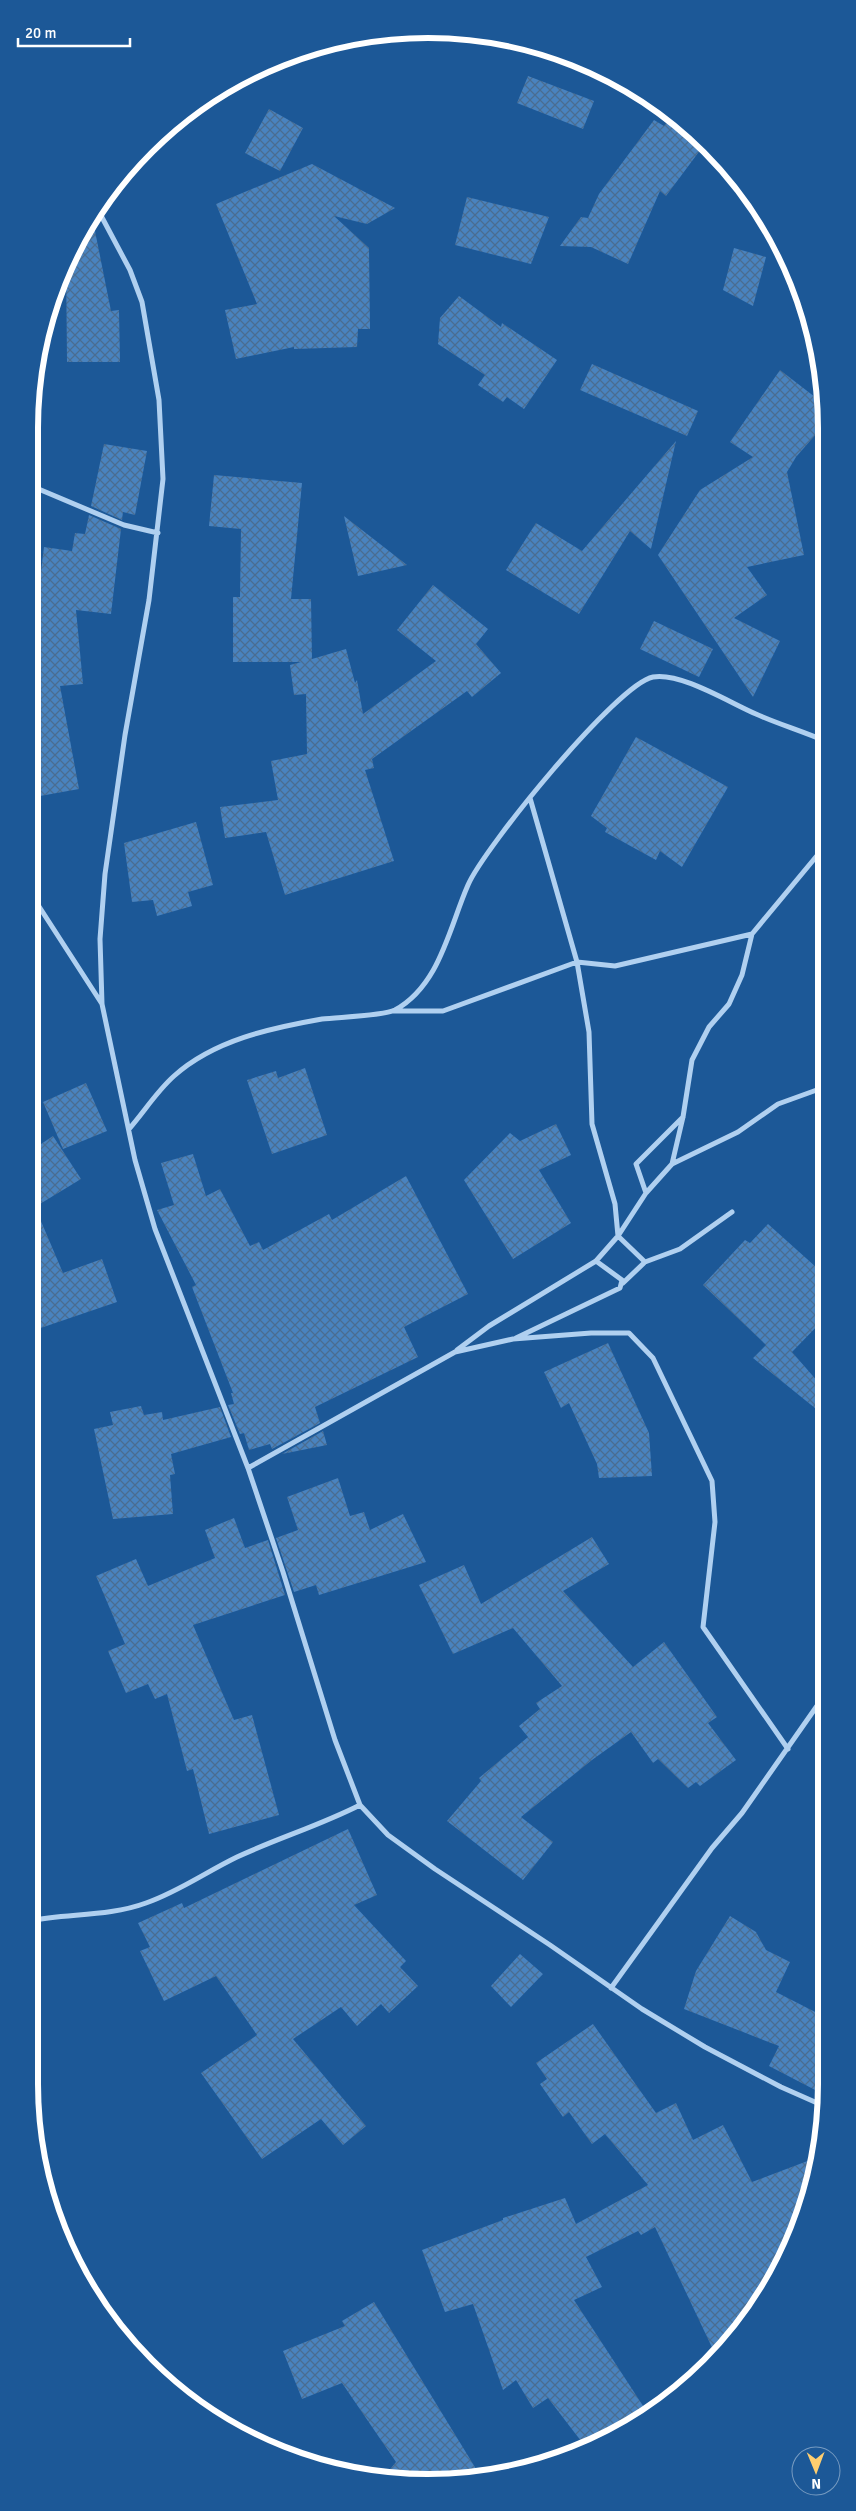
<svg xmlns="http://www.w3.org/2000/svg" width="856" height="2511" font-family="Signika,sans-serif">
	<style>
		.building { fill: url(#building-cross-hatch) }
		.lines { fill: none; stroke-linecap: round; stroke-linejoin: round }
		.street { stroke: #b0d0f0; stroke-width: 5 }
		.rim { fill: none; stroke: #fff; stroke-width: 6 }
	</style>
	<defs>
		<pattern id="building-cross-hatch" width="8" height="8" patternUnits="userSpaceOnUse" patternTransform="scale(1.25)"><rect width="8" height="8" fill="#4983bf"/><path d="M0 0l8 8M0 8l8-8" fill="none" stroke="#4a6d91"/></pattern>
	</defs>
	<rect width="100%" height="100%" fill="#1c5897"/>
	<path class="building" d="M528,76L594,101L583,129L517,103Z
		M269,109L303,128L280,171L245,153Z
		M671,117L704,145L666,196L660,191L628,264L591,247L560,246L581,217L588,218L599,194L654,120L664,126Z
		M312,164L395,208L367,224L334,216L369,248L370,329H358L357,347L294,349V347L236,359L225,310L257,304L216,204Z
		M467,197L549,217L531,264L455,245Z
		M92,216L111,311L119,310L120,362H67L66,262Z
		M734,248L766,257L753,306L723,290Z
		M459,296L501,327L502,323L557,360L524,409L507,397L503,402L478,385L485,375L438,344L440,318Z
		M592,364L698,411L687,436L580,390Z
		M780,370L824,404V425L796,457L787,472L804,555L747,567L767,595L734,618L780,641L753,697L658,555L700,490L753,457L730,442Z
		M676,441L651,549L630,531L579,614L506,570L536,523L582,551Z
		M104,444L147,451L135,515L123,512L122,520L91,506Z
		M214,475L302,483L291,599H311L312,659L346,649L355,683L357,680L363,714L436,661L397,630L433,585L488,629L476,644L501,673L472,697L467,691L372,759L374,768L365,770L394,861L285,895L266,832L225,838L220,807L278,800L271,761L307,754L306,694L294,695L290,665L301,662H233V597H240L241,529L209,526Z
		M89,515L121,529L111,614L76,610L83,684L60,686L79,789L29,798V644H32L44,547L72,551L75,533L85,534Z
		M344,516L407,565L358,576Z
		M654,621L713,649L699,677L640,649Z
		M636,737L728,787L682,867L660,851L656,860L605,832L607,828L591,816Z
		M196,822L213,885L188,892L192,906L157,916L153,900L132,902L124,843Z
		M305,1068L327,1135L272,1154L247,1080L276,1071L278,1078Z
		M86,1083L107,1131L63,1149L43,1102Z
		M556,1124L571,1155L539,1170L571,1223L513,1259L464,1180L510,1133L520,1141Z
		M53,1136L81,1179L35,1207L63,1273L102,1259L117,1302L29,1332V1152Z
		M193,1154L206,1196L220,1189L250,1246L259,1242L263,1250L329,1214L332,1220L406,1176L468,1294L404,1327L418,1357L315,1407L320,1423L272,1449L270,1444L249,1450L244,1433L240,1434L228,1405L234,1404L231,1393H233L192,1287L196,1285L157,1210L174,1205L161,1163Z
		M768,1224L826,1276V1317L792,1352L826,1391V1417L753,1358L766,1345L703,1285L745,1240L750,1243Z
		M608,1343L649,1433L652,1476L599,1478L597,1464L569,1403L561,1408L544,1372Z
		M141,1406L144,1415L162,1412L163,1420L220,1407L231,1437L171,1454L175,1474L170,1475L173,1514L113,1519L94,1429L113,1425L110,1412Z
		M323,1431L327,1445L282,1454Z
		M338,1478L350,1516L364,1512L370,1530L403,1514L426,1562L319,1595L316,1585L294,1592L276,1538L298,1530L287,1497Z
		M234,1518L245,1548L268,1540L285,1595L193,1625L234,1720L252,1715L279,1815L209,1834L193,1769L187,1771L167,1694L155,1699L148,1684L126,1693L108,1651L125,1644L96,1576L136,1559L148,1586L215,1558L205,1530Z
		M592,1537L609,1564L563,1591L633,1667L664,1642L717,1717L708,1723L736,1760L700,1786L696,1782L688,1788L658,1759L653,1763L631,1732L592,1760L521,1817L553,1842L523,1880L447,1821L481,1781L479,1778L528,1737L519,1726L540,1709L536,1703L562,1686L513,1628L453,1654L419,1585L464,1565L481,1604Z
		M348,1829L377,1895L354,1905L406,1961L400,1967L418,1986L389,2013L381,2004L357,2026L341,2007L293,2039L366,2126L343,2145L321,2119L262,2159L201,2073L257,2035L216,1976L164,2001L140,1951L150,1947L138,1923L182,1903L184,1908Z
		M730,1916L756,1932L766,1950L790,1962L776,1992L827,2018V2076L819,2092L769,2066L779,2046L684,2009L696,1971Z
		M520,1954L543,1974L511,2007L491,1986Z
		M593,2024L656,2113L676,2103L693,2140L723,2125L752,2182L818,2157L814,2186L760,2305L717,2358L655,2227L641,2235L638,2231L586,2257L602,2287L574,2300L649,2415L584,2445L548,2398L533,2408L516,2380L503,2390L473,2304L445,2312L422,2250L503,2220V2218L565,2198L576,2224L648,2185L605,2134L592,2144L569,2112L563,2117L540,2084L547,2079L536,2063Z
		M374,2302L481,2477L454,2481L382,2479L396,2462L342,2383L302,2399L283,2351L345,2326L342,2321Z"/>
	<g class="lines">
		<path class="street" d="M97,208L130,270L142,302L159,400L163,479L149,600L125,735L105,874L100,939L102,1004L135,1160L155,1229L248,1468L283,1572L335,1740L360,1805L388,1835L435,1869L550,1945L642,2009L705,2047L781,2087L824,2106
			M29,485L124,525L158,533
			M29,891L102,1004
			M394,1011H443L577,962L615,966L752,934
			M129,1129C144,1112 157,1091 174,1076C214,1040 271,1028 322,1019C339,1017 383,1016 395,1010C440,985 449,928 468,885C484,848 617,684 653,677C681,672 730,703 756,714C778,724 802,731 825,741
			M672,1164L738,1132L778,1104L825,1087
			M646,1193L636,1164L683,1117
			M645,1262L618,1236L646,1193L672,1164L683,1117L692,1060L709,1027L729,1004L742,975L752,934L825,846
			M623,1283L645,1262L680,1249L732,1212
			M516,1338L620,1288L622,1280L596,1261
			M457,1350L489,1326L596,1261L618,1236L615,1204L592,1124L589,1032L577,962L530,798
			M248,1468L455,1352L513,1339L591,1333H629L653,1358L712,1481L715,1522L703,1627L788,1749
			M29,1921C67,1913 108,1917 146,1903C178,1892 206,1872 237,1857C278,1838 321,1825 360,1805
			M611,1988L712,1848L742,1813L826,1693"/>
	</g>
	<path d="M0 0H856V2511H0ZM428 38H428A390 390 0 0 1 818 428V2084A390 390 0 0 1 428 2474H428A390 390 0 0 1 38 2084V428A390 390 0 0 1 428 38Z" fill="#1c5897" fill-rule="evenodd"/>
	<path class="rim" d="M428 38H428A390 390 0 0 1 818 428V2084A390 390 0 0 1 428 2474H428A390 390 0 0 1 38 2084V428A390 390 0 0 1 428 38Z"/>
	<g transform="translate(816 2471) rotate(179)"><circle r="24" fill="#1c5897" stroke="#779bc1"/>
	<path d="M0-4L9 19L0 12L-9 19Z" fill="#ffce6f"/>
	<text y="-8" font-size="14" font-weight="bold" text-anchor="middle" fill="#ffffff">N</text>
	</g>
	<path d="M18 38v8h112v-8" fill="none" stroke="#ffffff" stroke-width="2.5"/>
	<text x="25" y="38" font-size="15" fill="#ffffff" stroke="#1c5897" stroke-width="4" paint-order="stroke">20 m</text>
</svg>
